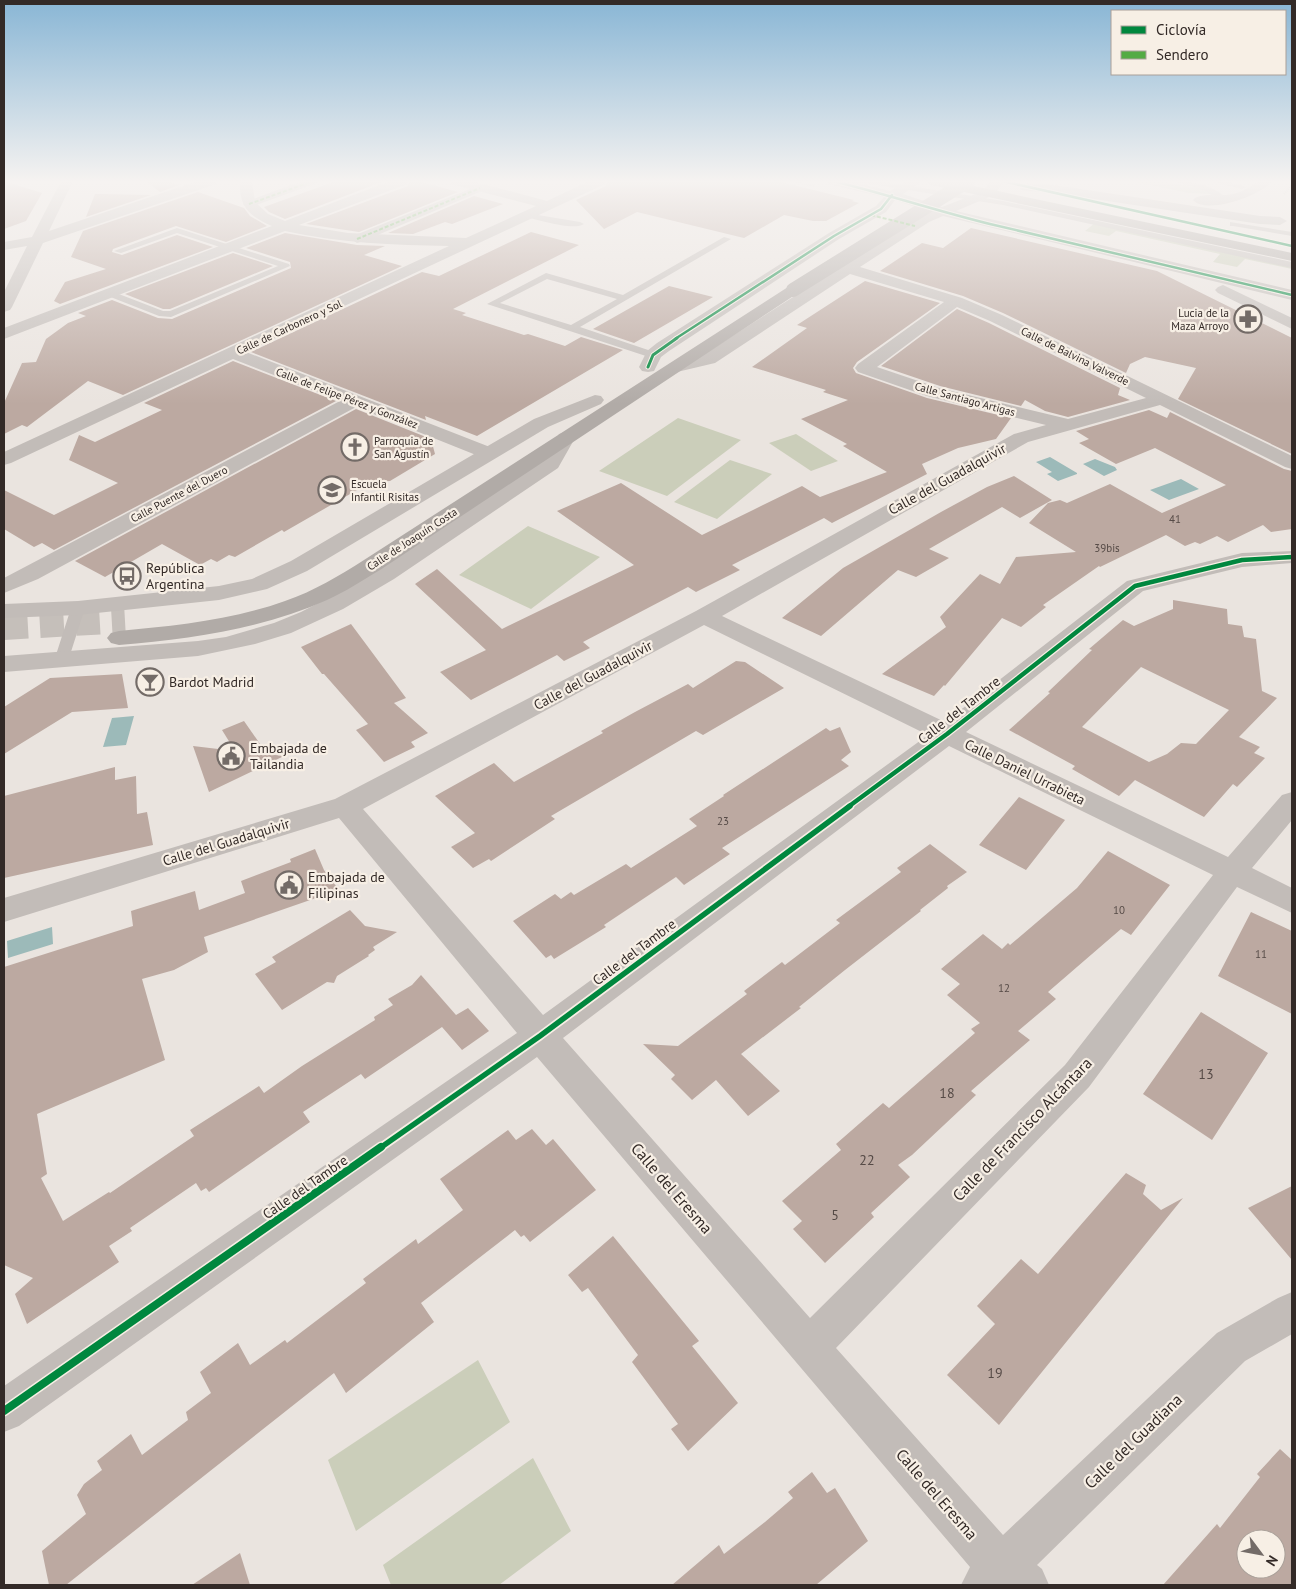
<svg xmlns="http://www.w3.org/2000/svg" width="1296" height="1589" font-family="'PT Sans',sans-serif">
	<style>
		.green { fill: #cbceba }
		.water { fill: #9cbab9 }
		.building { fill: #bca9a1; fill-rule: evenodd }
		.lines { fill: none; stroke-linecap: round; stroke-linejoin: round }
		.primary-tunnel { stroke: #c5bfba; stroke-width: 24; stroke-dasharray: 24 12; stroke-linecap: butt }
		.path { stroke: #bbb5b0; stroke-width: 2; stroke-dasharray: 1 1; stroke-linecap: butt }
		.service { fill: #c2bcb8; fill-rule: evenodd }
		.pedestrian { fill: #c2bcb8; fill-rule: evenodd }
		.minor { fill: #c2bcb8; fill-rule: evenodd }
		.tertiary { fill: #c2bcb8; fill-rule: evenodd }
		.primary { fill: #b1aba7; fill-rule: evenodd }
		.trunk { fill: #ada7a2; fill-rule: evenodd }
		.primary-bridge { stroke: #b1aba7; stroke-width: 14 }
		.quiet { stroke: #54ab44; stroke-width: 2; stroke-dasharray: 4 2; stroke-linecap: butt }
		.cycleway-far4-casing { stroke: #f7efe5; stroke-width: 4.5 }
		.cycleway-far3-casing { stroke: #f7efe5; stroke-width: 5 }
		.cycleway-far2-casing { stroke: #f7efe5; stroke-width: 7 }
		.cycleway-far1-casing { stroke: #f7efe5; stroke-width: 9 }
		.cycleway-casing { stroke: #f7efe5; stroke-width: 11 }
		.cycleway-far4 { stroke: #00873e; stroke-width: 2.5 }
		.cycleway-far3 { stroke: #00873e; stroke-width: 3 }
		.cycleway-far2 { stroke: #00873e; stroke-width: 4.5 }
		.cycleway-far1 { stroke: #00873e; stroke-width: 5.5 }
		.cycleway { stroke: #00873e; stroke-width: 8 }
		.labels { text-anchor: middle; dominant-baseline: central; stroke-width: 4.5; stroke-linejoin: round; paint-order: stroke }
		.far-poi-label { font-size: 11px; fill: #332a27; stroke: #f7efe5; text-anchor: start }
		.far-street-label { font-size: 11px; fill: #332a27; stroke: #f7efe5 }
		.number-label { font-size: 11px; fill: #554a46 }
		.street-label { font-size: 14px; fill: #332a27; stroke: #f7efe5 }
		.poi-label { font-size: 14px; fill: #332a27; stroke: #f7efe5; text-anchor: start }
		.near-number-label { font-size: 14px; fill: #554a46 }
		.near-street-label { font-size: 16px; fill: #332a27; stroke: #f7efe5 }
	</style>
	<rect width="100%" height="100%" fill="#eae4df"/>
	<path class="green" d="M1130,181H1163L1211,191V194L1189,193Z
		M1095,223L1292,267V269L1245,259L1237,267L1213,262L1220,254L1116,231L1109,236L1085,231Z
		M678,418L741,440L667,496L599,471Z
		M796,434L838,461L811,471L769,443Z
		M730,460L772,474L717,519L674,502Z
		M528,526L600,557L531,609L459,575Z
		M478,1360L510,1422L356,1531L328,1460Z
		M533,1458L571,1531L499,1585H391L383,1565Z"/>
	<path class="water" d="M1050,457L1077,473V474L1058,481L1047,474L1052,472L1036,462Z
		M1095,459L1115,467L1117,470L1104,476L1083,464Z
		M1181,479L1199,489L1169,500L1150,490Z
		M134,716L126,745L103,747L112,718Z
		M52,927L53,944L8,958L7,941Z"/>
	<path class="building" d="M4,181L42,193L26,221L4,229Z
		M146,181H168L179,185L160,192Z
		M336,181H384L285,219L269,212L264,207Z
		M410,181H418L458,192L359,232L306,224L408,186Z
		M608,181H777L854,200L852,201L859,203L826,221H813L784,215L744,238L637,212L604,229L576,200L606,186Z
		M198,192L244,208L250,216L267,226L226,242L176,226L113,249L112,252L122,255L177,235L213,247L60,304L54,301L65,282L106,269L71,257L83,231Z
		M95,194H102L151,195L86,217Z
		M474,196L503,204L452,224L445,222L413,234L388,233Z
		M971,228L1157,271L1292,338V454L1178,399L1196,368L1145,357L1130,364L1126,373L1003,313L963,296L880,271L922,243L943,248Z
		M531,232L579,245L453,309L466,313L462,315L524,335L528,334L565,346L581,337L623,350L477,436L425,416L426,420L251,352L422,272L439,276Z
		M285,233L357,245L385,246L364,255L402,266L123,395L88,381L27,427L22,425L4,434V403L22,363L36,362L46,339L68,323L86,316L78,313L112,300L158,318L172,319L291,268L290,262L246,248Z
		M233,253L273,266L170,309H163L125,294Z
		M865,281L940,303L857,362L853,368L856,373L927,398L1011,418L996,439L958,448L922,464L927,474L832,523L824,518L732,565L740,570L696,592L688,587L583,642L590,648L564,661L557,655L471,700L440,672L486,650L415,584L437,569L502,629L634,565L557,511L621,483L702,535L802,486L820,497L887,472L843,446L847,444L801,419L848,400L823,392L826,390L752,367L807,328L797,325Z
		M669,286L713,297L634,343L593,329Z
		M957,309L989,323L1120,388L1118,395L1130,400L1068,417L1045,411L1025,400L1021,406L940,386L881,366Z
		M233,361L336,401L54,550L42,543L34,547L4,529V490L54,515L118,483L69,460L79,435L95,442L162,410L144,403Z
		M356,409L431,439L435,454L390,481L371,482L284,532L282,530L235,557L229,555L217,562L211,559L200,565L162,544L105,577L75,561Z
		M1149,410L1167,418L1170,412L1284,469L1292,471V529L1271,532L1263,525L1228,542L1217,536L1200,544L1195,542L1185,546L1166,535L1100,567L1099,566L1043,605L1046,607L1021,627L1002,618L945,686L944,685L934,696L882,674L946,627L940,617L980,574L1000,584L1016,557L1076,552L1029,523L1048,503L1060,500L1067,503L1110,484L1162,513L1226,485L1155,448L1116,464L1079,443L1089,439L1076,431Z
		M1014,476L1052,500L1020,518L1002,507L929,549L949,558L916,577L898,570L821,636L782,618L843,568L941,512L987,487Z
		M1173,600L1227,609L1228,624L1242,626L1244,637L1256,639L1262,691L1277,698L1239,737L1260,747L1254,753L1265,758L1237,787L1233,784L1204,817L1135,780L1119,796L1072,769L1075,766L1009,730L1050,693L1048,692L1092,650L1089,649L1123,620L1134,626L1173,609ZM1141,667L1229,710L1196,744L1181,743L1167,754L1149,762L1082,727Z
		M351,624L406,698L394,703L428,733L411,742L415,747L384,762L356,730L368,724L324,674H322L301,647Z
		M736,661L745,662L784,688L703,735L696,731L551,816L555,819L491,861L489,859L473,868L451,847L475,833L435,796L494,763L514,782L603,733L601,731L635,712L688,684L693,688Z
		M122,674L128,708L72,712L4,754V707L50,678Z
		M244,721L267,754L284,756L209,792L193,746L235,751L222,730Z
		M840,727L851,752L841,760L849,766L722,848L730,854L684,885L676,877L604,925L606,927L554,959L551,955L546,958L513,921L555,894L561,899L571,892L574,895L626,864L631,868L697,826L689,819L724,796L723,795L826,728L830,731Z
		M115,767V780L136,776L137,814L147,812L153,845L4,878V796Z
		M1019,797L1065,820L1026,870L979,845Z
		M930,844L967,872L947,886L948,888L920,910L921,911L845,970L799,1007L801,1008L741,1054L780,1091L748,1116L716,1080L692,1100L671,1079L675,1075L643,1044L678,1046L747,994L744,991L782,962L785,965L840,923L836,920L901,872L897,868Z
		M315,849L324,870L339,890L204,937L208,952L174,970L142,979L165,1060L37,1114L47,1174L41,1178L63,1221L109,1192L110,1193L194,1136L190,1130L259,1086L264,1093L302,1066L375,1020L374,1017L393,1005L388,999L412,985L421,975L456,1015L468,1008L489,1031L462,1050L442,1027L365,1079L361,1074L303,1112L310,1122L209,1192L206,1188L201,1191L196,1183L130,1228L132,1231L109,1246L119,1262L27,1324L15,1294L33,1278L4,1265V967L133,926L131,911L195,891L199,910L245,893L241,881L291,862L290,859Z
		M1108,851L1170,885L1131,935L1121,929L1048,992L1056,999L1018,1031L1030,1040L971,1091L976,1095L912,1155L898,1165L910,1177L871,1213L874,1217L825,1263L793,1229L802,1221L782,1201L841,1150L836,1144L883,1103L889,1108L975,1033L971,1029L980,1023L947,995L960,984L941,969L983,934L1002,949L1008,943L1010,945L1077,888Z
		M350,910L365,926L397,932L373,947L375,950L368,955L369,956L337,976L334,983L327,982L282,1010L255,974L276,962L272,957Z
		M1251,912L1292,931V1014L1218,976Z
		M1201,1012L1268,1053L1212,1140L1143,1094Z
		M532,1129L546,1145L553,1139L596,1190L530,1242L524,1235L521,1237L515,1230L421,1303L434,1322L346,1393L334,1373L66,1585H49L42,1551L86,1514L77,1495L84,1484L102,1470L97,1461L131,1434L142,1455L188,1420L186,1412L211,1393L200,1372L238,1343L250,1365L285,1340L287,1343L366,1283L363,1279L416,1239L418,1244L463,1210L440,1179L508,1130L516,1140Z
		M1126,1173L1146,1185L1143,1194L1161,1210L1183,1198L999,1425L947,1375L995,1324L977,1306L1021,1259L1038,1274Z
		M1292,1186V1260L1248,1208Z
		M613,1236L699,1341L692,1346L738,1403L688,1451L671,1429L678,1424L632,1362L638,1355L588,1288L582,1292L568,1275Z
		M1280,1449L1292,1460V1585H1163L1217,1524L1220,1528L1260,1477L1257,1474ZM1246,1539H1276V1569H1246Z
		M812,1472L827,1493L835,1488L868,1541L816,1585H672L719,1545L724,1554L765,1522L793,1498L788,1492Z
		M240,1553L250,1585H192Z"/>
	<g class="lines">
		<path class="primary-tunnel" d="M4,628L125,621"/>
		<path class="path" d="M792,181L814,186
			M1284,194L1292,185"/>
		<path class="service" d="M846,181H879L1003,201L1292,262V268L1003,205L870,184L850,183Z
			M1173,181C1192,181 1215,185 1228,200L1221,202L1206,191Z
			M1209,181H1225L1246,187L1242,189Z
			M526,213L580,222L584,224C574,231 539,220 526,217Z
			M1230,222L1292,232V236L1233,226H1230Z
			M177,228L289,264L290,266L171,317L159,316L108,296V292L111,291L163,311H170L278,266L177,233L121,253L114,251Z
			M724,237L731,239L580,327L657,353V357H649L487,304L546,273L623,295ZM547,279L617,299L571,325L500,303Z
			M78,604L85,608L69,658L67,661H57L55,658L71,608Z"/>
		<path class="pedestrian" d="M302,181H318L317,183L253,206H245L243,204L245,202Z
			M480,185L484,186L486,188L484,190L361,242L357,243L351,239L353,236Z"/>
		<path class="minor" d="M61,181H73L49,231L198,181H217L216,184L43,243L12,307L10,310L4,312V292L27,246L4,250V242L32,237Z
			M240,181H252L255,202L268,214L285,221L390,181H408L407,184L299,225L348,233L466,238L536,206L451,184L450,181H472L547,201L589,181H606L605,184L246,352L495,449L498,453L495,457L488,459L481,457L356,407L38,579L4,593V578L340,401L233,359L11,463L4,465V452L449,246C394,245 339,243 285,231L4,339V328L272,226C249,216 239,207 240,181Z
			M827,181H850L890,191L906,181H922L903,194L942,207L973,195L984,189L991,181H1004L994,195L956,211L1292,290V300L943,216L929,222L860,267L962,298L1002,315L1292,456V469L1285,467L1160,405L1028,442L722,616L945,722L1127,581L1242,553L1292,551V563L1242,567L1143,591L966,732L1228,857L1282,795L1292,792V820L1252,868L1292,888V913L1237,887L1089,1087L836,1348L1003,1535L1217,1333L1278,1298L1292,1292V1334L1245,1361L1037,1565L1042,1569L1049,1585H961L970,1567L537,1057L19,1426L4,1432V1386L517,1033L339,818L4,922V898L335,799L696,611L1014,434L1046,425L927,396L858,372L855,368L858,364L944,302L850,274L715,363L677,372L671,371L668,367L671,363L703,355L919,216L930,212L895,200L886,212L839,239L669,351L661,357L654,371L648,372L642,371L639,367L647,351L657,343L829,233L876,206L884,197L828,184ZM957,307L990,321L1146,398L1068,419L939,388L877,367ZM704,625L928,735L543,1015L363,809ZM949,746L1213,875L1065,1065L810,1318L563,1038Z
			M1258,181H1272C1261,196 1206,215 1193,200C1200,192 1222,197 1233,194C1242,192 1251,187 1258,181Z
			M1026,183L1061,186L1260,216L1280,217L1287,221L1280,225L1260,224L1061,194L1021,190L1020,187Z
			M1223,285L1292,318V329L1218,293L1215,290L1218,287Z"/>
		<path class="tertiary" d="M595,395L601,396L604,400L601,404L548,427L307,571L267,589L219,600L78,615L4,618V604L78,601L219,586L252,579L291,561L534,419Z
			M566,432L573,434L575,438L558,468L394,579L343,609L291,633L255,644L198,656L4,672V656L198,641L226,637L274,623L301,612L353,585L543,460L559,434Z"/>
		<path class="primary" d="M793,285L798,287L801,290L798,293L380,570C363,580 345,592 327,600C261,629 190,639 119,645L111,643L107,638L111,633L119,631C175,626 232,620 285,601C314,591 339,576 364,560L788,287Z"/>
		<path class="trunk" d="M925,181H950L1292,253V261L931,185Z"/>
		<path class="primary-bridge" d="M793,290L968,181"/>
		<path class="quiet" d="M249,204L313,181
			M871,215L915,226
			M357,239L480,188"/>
		<g class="cycleway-far4-casing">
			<path id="cycleway-far4" d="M833,181C886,194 937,211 990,224L1292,295
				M1002,181L1292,246
				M675,339L834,236L881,209L892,195"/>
		</g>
		<g class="cycleway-far3-casing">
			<path id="cycleway-far3" d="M648,367L653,355L677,338"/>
		</g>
		<g class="cycleway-far2-casing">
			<path id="cycleway-far2" d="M848,807L947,734L1135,586L1242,560L1292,557"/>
		</g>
		<g class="cycleway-far1-casing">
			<path id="cycleway-far1" d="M380,1148L540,1036L850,806"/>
		</g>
		<g class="cycleway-casing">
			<path id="cycleway" d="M4,1411L381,1147"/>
		</g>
		<use href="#cycleway-far4" class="cycleway-far4"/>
		<use href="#cycleway-far3" class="cycleway-far3"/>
		<use href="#cycleway-far2" class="cycleway-far2"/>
		<use href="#cycleway-far1" class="cycleway-far1"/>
		<use href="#cycleway" class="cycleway"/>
	</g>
	<linearGradient id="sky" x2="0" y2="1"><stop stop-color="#89b6d5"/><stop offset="0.45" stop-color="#f6f3f1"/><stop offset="1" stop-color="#f6f3f1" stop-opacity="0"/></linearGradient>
	<rect width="1296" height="404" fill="url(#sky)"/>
	<defs>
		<g id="pharmacy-ring" transform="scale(1.4375)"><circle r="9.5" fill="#f7efe5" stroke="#736b67" stroke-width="1.5"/><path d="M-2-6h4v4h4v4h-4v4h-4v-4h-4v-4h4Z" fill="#736b67"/></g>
		<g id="church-ring" transform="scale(1.4375)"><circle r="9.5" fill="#f7efe5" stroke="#736b67" stroke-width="1.5"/><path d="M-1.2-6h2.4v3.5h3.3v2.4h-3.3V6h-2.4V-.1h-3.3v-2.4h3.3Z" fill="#736b67"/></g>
		<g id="school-ring" transform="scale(1.4375)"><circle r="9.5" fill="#f7efe5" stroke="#736b67" stroke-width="1.5"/><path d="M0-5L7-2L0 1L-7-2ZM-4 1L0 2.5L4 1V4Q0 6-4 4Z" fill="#736b67"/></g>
		<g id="bus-ring" transform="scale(1.4375)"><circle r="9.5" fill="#f7efe5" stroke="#736b67" stroke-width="1.5"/><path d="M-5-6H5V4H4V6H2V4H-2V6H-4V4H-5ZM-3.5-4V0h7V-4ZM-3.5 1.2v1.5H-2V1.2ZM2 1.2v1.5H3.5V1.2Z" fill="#736b67"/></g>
		<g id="bar-ring" transform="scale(1.4375)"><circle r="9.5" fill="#f7efe5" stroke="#736b67" stroke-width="1.5"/><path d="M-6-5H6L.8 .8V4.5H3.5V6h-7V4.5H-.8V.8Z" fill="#736b67"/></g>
		<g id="civic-ring" transform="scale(1.4375)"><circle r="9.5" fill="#f7efe5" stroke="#736b67" stroke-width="1.5"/><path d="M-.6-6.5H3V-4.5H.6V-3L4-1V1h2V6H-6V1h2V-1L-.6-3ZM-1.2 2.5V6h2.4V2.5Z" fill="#736b67"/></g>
	</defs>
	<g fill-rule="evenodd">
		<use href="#pharmacy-ring" x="1248" y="319"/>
		<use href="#church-ring" x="355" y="447"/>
		<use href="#school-ring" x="332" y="490"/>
		<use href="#bus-ring" x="127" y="576"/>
		<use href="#bar-ring" x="150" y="682"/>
		<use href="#civic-ring" x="231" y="756"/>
		<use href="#civic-ring" x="289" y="885"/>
	</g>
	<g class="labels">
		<g class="far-poi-label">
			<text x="1229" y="313" text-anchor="end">Lucia de la<tspan x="1229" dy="13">Maza Arroyo</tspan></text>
			<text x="374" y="441">Parroquia de<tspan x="374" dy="13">San Agustín</tspan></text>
			<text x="351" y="484">Escuela<tspan x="351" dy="13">Infantil Risitas</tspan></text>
		</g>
		<g class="far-street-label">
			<text transform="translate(289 327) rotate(-25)">Calle de Carbonero y Sol</text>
			<text transform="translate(1075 356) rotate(26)">Calle de Balvina Valverde</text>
			<text transform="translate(347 398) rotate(21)">Calle de Felipe Pérez y González</text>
			<text transform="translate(965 399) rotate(15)">Calle Santiago Artigas</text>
			<text transform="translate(179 494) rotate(-28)">Calle Puente del Duero</text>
			<text transform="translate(412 539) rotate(-33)">Calle de Joaquín Costa</text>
		</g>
		<g class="number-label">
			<text x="1175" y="519">41</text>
			<text x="1107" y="548">39bis</text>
			<text x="723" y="821">23</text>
			<text x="1119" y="910">10</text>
			<text x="1261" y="954">11</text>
			<text x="1004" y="988">12</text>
		</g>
		<g class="street-label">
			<text transform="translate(947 479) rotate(-29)">Calle del Guadalquivir</text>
			<text transform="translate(593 675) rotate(-28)">Calle del Guadalquivir</text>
			<text transform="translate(959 710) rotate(-38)">Calle del Tambre</text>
			<text transform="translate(1025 772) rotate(26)">Calle Daniel Urrabieta</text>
			<text transform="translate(226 842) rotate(-17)">Calle del Guadalquivir</text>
			<text transform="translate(634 952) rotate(-37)">Calle del Tambre</text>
			<text transform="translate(305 1187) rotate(-35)">Calle del Tambre</text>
		</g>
		<g class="poi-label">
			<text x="146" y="568">República<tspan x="146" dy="16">Argentina</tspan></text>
			<text x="169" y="682">Bardot Madrid</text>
			<text x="250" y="748">Embajada de<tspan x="250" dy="16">Tailandia</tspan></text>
			<text x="308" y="877">Embajada de<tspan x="308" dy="16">Filipinas</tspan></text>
		</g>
		<g class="near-number-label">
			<text x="1206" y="1074">13</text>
			<text x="947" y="1093">18</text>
			<text x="867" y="1160">22</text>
			<text x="835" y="1215">5</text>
			<text x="995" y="1373">19</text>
		</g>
		<g class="near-street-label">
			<text transform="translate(1022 1129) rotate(-46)">Calle de Francisco Alcántara</text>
			<text transform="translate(672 1188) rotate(49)">Calle del Eresma</text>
			<text transform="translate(1133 1441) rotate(-44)">Calle del Guadiana</text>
			<text transform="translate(937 1494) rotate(49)">Calle del Eresma</text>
		</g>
	</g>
	<rect width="1296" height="1589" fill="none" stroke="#332a27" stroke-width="10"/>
	<rect x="1111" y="10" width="175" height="65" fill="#f7efe5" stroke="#a9a099"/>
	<rect x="1121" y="26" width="25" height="8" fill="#00873e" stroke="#a9a099"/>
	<text x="1156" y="35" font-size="15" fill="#332a27">Ciclovía</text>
	<rect x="1121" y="51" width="25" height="8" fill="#54ab44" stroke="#a9a099"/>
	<text x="1156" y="60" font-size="15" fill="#332a27">Sendero</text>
	<g transform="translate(1261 1554) rotate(122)"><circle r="24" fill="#f7efe5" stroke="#a9a099"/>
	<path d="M0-4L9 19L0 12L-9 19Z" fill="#736b67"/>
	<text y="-8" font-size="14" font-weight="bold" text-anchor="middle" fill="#332a27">N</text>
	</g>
</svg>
